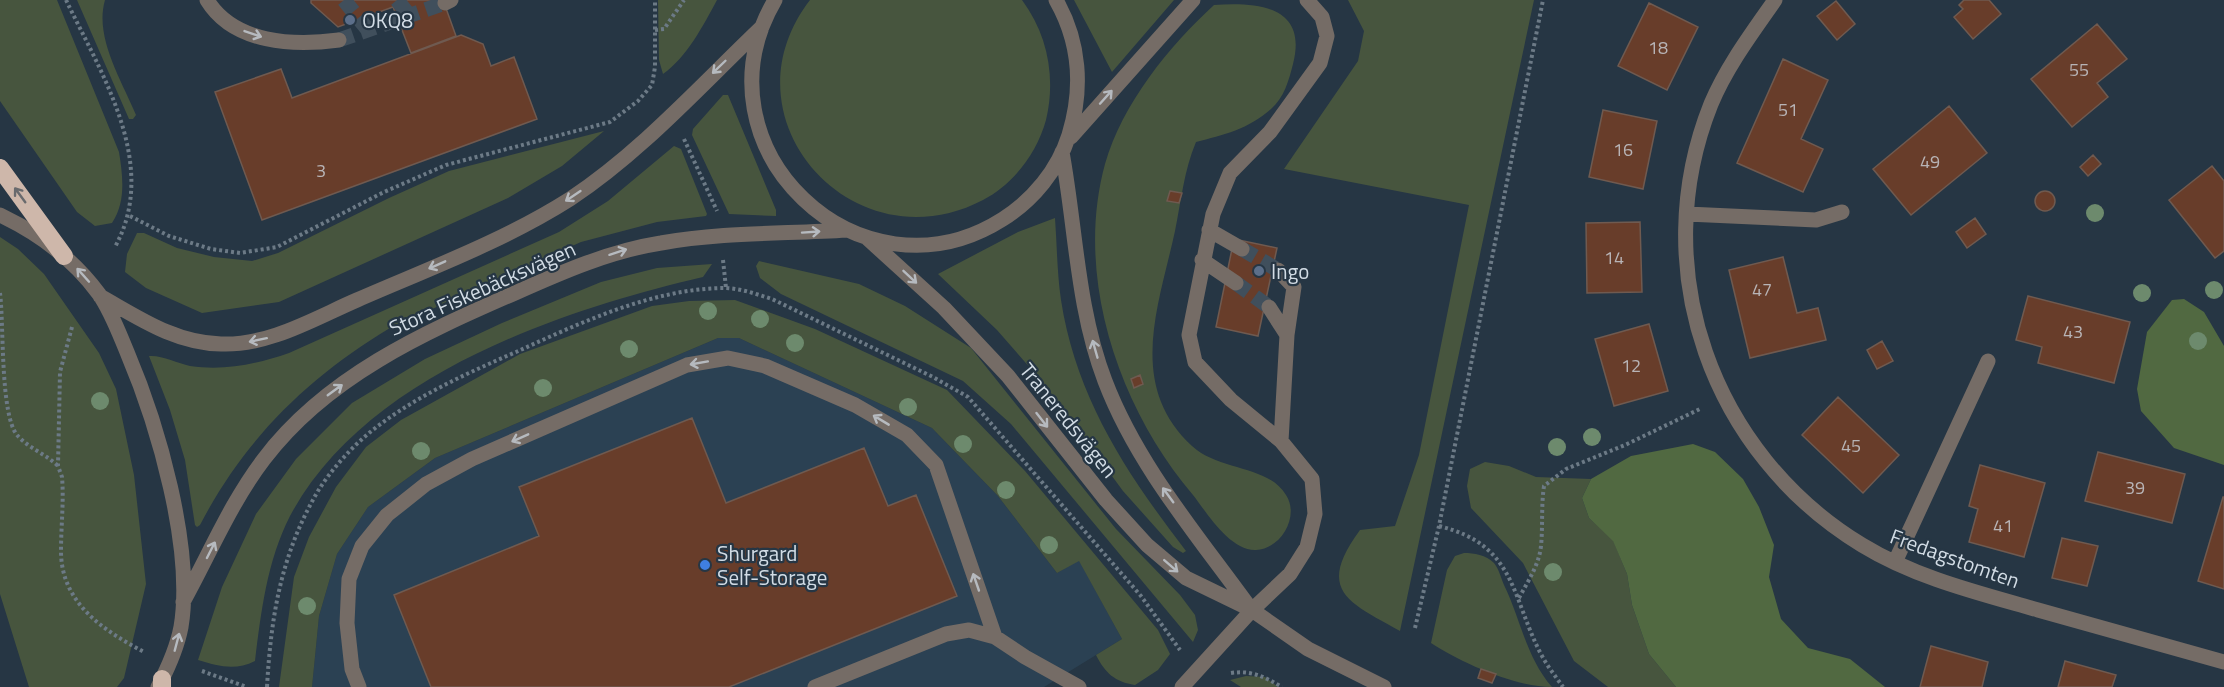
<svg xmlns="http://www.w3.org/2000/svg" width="2224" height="687" font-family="'Titillium Web',sans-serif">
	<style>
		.built { fill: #2b4153 }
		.green { fill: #47553e }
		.forest { fill: #516941 }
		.building { fill: #683d2a; stroke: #6f5a50; stroke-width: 1.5 }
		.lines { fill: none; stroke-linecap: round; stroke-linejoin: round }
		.minor-tunnel { stroke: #404f5c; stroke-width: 15; stroke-dasharray: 15 8; stroke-linecap: butt }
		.path { stroke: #6c7a86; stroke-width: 4; stroke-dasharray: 3 3; stroke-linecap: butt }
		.minor { stroke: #756c66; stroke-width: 15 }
		.highway { stroke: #ceb7aa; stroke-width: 18 }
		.tree { fill: #6d8a6d }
		.oneway { stroke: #b6babf }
		.oneway2 { stroke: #696a6d }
		.service-dot { fill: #5c6f8a; stroke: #263644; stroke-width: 2 }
		.shop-dot { fill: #3f7fe0; stroke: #263644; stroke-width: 2 }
		.labels { text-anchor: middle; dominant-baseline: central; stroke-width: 4.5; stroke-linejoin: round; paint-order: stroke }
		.number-label { font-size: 18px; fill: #b8b4b6 }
		.poi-label { font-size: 21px; fill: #d2dce5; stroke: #263644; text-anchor: start }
		.street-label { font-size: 21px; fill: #d2dce5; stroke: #263644 }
	</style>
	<rect width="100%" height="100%" fill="#263644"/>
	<path class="built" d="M718,338H739L932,428L998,496L1057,573L1079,560L1122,639L1044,687H312L319,616L337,554L368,507L435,458Z"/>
	<path class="green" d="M0,0H57L119,152C123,177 126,202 112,223L95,226L77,212L0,101Z
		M77,0H105C94,37 122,81 136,115L133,119H129Z
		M658,0H717C703,26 687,57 663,74L659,60Z
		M810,0H1022C1048,35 1056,78 1046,120C1037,153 1013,185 983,200C853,268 719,118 810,0Z
		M1074,0H1174L1112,72Z
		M1348,0H1534L1400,631C1349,602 1315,591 1360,530L1395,526L1419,455L1469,205L1284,169L1358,61L1364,31Z
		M1214,5C1258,2 1308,6 1293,64C1289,80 1284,98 1271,109C1249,129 1223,135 1196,142C1184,170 1181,202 1175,231C1159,305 1126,385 1192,446C1219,471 1268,465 1286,495C1300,516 1281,549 1256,550C1230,551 1207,513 1193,495C1119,408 1074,277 1105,164C1122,104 1169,46 1214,5Z
		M723,95H728L776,210V216L729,214L692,135L693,129Z
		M604,131L562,166L508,198L279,302L202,313L146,288L125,272L127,254L137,233H144L177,248L214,257L252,261L278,253L389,198L449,171Z
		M674,146L681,149L707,214L706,216L657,222L581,242L390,328C308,377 244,440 200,525L197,527L195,525L185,460L170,410L149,356C162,355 177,363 190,366C225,371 257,364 289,353L559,232L608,201Z
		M1055,218C1057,245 1057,273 1061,300C1076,398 1127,474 1186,551L1183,553L1173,547L1123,491L1045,385L997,330L938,274L1018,232Z
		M0,237L18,249L44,274L99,353L116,389L134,475L146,584L124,678L117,687H29L0,594Z
		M759,261L859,284L905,306L971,348L1116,529L1180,595L1195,615L1198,630L1193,642L1011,424L963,381L781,294L760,278L756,266Z
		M712,264L703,277C558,311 365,376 290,516C267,561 261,612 255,661C235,671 218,666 198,660L222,587L256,514L296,459L352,403L425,359L502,323L601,282L657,268Z
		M735,300L815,329L947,390L1025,471L1158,630L1170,654L1158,670L1135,685C1115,682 1105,673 1096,655L1122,639L1079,561L1057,573L998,496L932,428L739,338H718L435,458L368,507L337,554L319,616L312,687H279L294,577L309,537L336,487L366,447L401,420L520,354L652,306L689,301Z
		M1485,462L1509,466L1536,477L1591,479L1582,498L1589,518L1613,540L1627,574L1632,605L1649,654L1676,687H1608L1574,661L1523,563L1471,508L1467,486L1470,469Z
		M1464,553C1474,553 1486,555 1494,563C1499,569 1501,578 1504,585C1521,620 1526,657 1552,687C1515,687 1462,663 1431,643L1447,570L1455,556Z
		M1246,676L1265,677L1278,687H1241L1230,680Z"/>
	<path class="forest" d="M2184,299L2204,312L2224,346V465L2174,448L2141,411L2137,389L2147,332L2172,300Z
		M1693,444L1715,452L1743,479L1759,507L1774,545L1769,577L1781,619L1808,648L1850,659L1885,687H1676L1649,654L1632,605L1627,574L1613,541L1589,518L1582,498L1591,479L1631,456Z"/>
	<path class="building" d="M311,0H443L456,36L411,53L393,7L338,27L311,3Z
		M1964,0H1989L2001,14L1973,39L1954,17L1963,9L1959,5Z
		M1836,1L1855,24L1837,40L1817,16Z
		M1649,3L1698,27L1667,90L1618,66Z
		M2097,24L2127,59L2097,83L2108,97L2072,127L2031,79Z
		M461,35L483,44L491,66L514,57L537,119L262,220L215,92L281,69L292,98Z
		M1783,59L1828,80L1801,139L1823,149L1803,192L1737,163Z
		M1949,106L1987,153L1911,215L1873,169Z
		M1603,110L1657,121L1643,189L1589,177Z
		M2093,155L2101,164L2088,176L2080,167Z
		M2212,166L2224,181V251L2215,258L2169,200Z
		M1170,191L1182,193L1179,203L1167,201Z
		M2035 201a10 10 0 1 1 20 0a10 10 0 1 1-20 0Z
		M1975,218L1986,234L1967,248L1956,232Z
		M1640,222L1642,292L1587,293L1586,223Z
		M1234,239L1277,248L1258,336L1216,327Z
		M1783,257L1797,313L1818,308L1826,340L1750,358L1729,270Z
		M2028,296L2130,322L2114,383L2038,363L2042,347L2016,340Z
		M1649,324L1668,391L1614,406L1595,339Z
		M1882,341L1893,361L1877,369L1867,350Z
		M1140,375L1143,384L1134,388L1131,379Z
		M1838,397L1899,455L1863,493L1802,435Z
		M692,418L726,503L864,448L888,506L916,495L957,596L729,687H431L394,595L539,536L519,487Z
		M2098,452L2185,474L2172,523L2085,501Z
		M1980,465L2045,483L2024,557L1969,542L1978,509L1969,506Z
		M2223,497H2224V589L2198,581Z
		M2062,538L2098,546L2087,586L2052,578Z
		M1931,646L1988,662L1982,687H1920Z
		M2065,661L2116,675L2112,687H2058Z
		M1481,669L1496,674L1492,683L1478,678Z"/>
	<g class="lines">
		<path class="minor-tunnel" d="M344,0L368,30
			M397,0L409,15
			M339,40L445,3
			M1242,249L1278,270
			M1236,283L1269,307"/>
		<path class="path" d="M66,0C102,75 160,165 115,247
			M655,30L664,29L684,0
			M684,139L717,211
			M130,216L169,236L211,249L240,253L277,247L384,192L446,165L610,122L638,101L652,85L655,67V0
			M723,260L726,288
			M0,293C4,324 0,414 17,435C28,448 46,454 58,466
			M72,327L60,372L58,466L62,477C64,501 61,526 61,551C61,603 103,630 144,652
			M1439,526C1517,545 1511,598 1542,656C1548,667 1556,677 1563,687
			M1519,598C1528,581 1539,565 1541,546C1543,526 1541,506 1544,486L1566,469L1625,445L1702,408
			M1415,628L1439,526L1543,0
			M202,671L247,687
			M1231,673C1251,670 1265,677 1282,687
			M267,687C271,616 281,554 318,491C331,470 350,449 369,433C412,398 465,374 516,352C580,323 652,289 723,288C740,288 756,294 772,299L933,377L968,397L1141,596L1180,650"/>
		<path class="minor" d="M207,0C234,44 294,46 339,40
			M775,0C689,147 860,310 1003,219C1033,200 1058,170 1069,135C1083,89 1080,42 1056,0
			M1775,0C1752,33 1727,66 1711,104C1645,269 1712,454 1862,545C1916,578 1979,593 2038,610C2100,627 2162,645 2224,662
			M445,3L451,0
			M1071,137L1193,0
			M1062,152C1076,229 1077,308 1105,381C1137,465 1198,536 1250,608
			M1687,214L1816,220L1842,212
			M0,215C38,233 74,260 99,294C111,311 119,333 127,352C158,425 194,548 181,627C177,648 168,668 158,687
			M1209,230L1242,249
			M867,238L944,308L1008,376L1106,500L1147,545L1186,578L1252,610L1308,649L1384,687
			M1202,260L1236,283
			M1278,270L1294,287L1287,335
			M100,296C139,318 175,343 221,344C269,346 315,318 357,300C428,269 504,241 570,199C641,152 700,86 762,27
			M1269,307L1287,335L1281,441
			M1895,562L1988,361
			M183,602C209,555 231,502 264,459C326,377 423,333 515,293C562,272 610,251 661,243C721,232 785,234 847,230
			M359,687L352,669L347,623L349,579L362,546L387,515L426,484L472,459L687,365L728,358L765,366L855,405L907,435L936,465L995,637
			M815,687L946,634L969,630L995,637L1025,657L1079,687
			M1182,687L1252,610L1290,574L1307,547L1315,514L1312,479L1281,441L1231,400L1195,362L1189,335L1213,214L1230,173L1270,132L1320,63L1327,36L1322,17L1307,0"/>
		<path class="highway" d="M0,168L64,256
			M162,679V687"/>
	</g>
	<g class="tree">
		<circle cx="2095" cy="213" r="9"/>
		<circle cx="2214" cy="290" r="9"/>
		<circle cx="2142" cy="293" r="9"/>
		<circle cx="708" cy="311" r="9"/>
		<circle cx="760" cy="319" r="9"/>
		<circle cx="2198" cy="341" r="9"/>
		<circle cx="795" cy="343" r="9"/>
		<circle cx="629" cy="349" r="9"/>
		<circle cx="543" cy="388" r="9"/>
		<circle cx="100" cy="401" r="9"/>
		<circle cx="908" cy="407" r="9"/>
		<circle cx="1592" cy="437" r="9"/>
		<circle cx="963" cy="444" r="9"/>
		<circle cx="1557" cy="447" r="9"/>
		<circle cx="421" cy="451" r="9"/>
		<circle cx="1006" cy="490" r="9"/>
		<circle cx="1049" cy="545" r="9"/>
		<circle cx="1553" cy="572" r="9"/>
		<circle cx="307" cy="606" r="9"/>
	</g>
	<defs><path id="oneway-shaft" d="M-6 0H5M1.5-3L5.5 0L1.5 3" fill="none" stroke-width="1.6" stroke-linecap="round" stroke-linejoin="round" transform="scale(1.5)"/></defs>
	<g class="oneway">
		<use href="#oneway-shaft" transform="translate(253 34) rotate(19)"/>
		<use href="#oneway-shaft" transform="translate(719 67) rotate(136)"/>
		<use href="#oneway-shaft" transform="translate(1106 97) rotate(-48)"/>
		<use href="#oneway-shaft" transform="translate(573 196) rotate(146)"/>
		<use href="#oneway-shaft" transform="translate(811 232) rotate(-4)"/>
		<use href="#oneway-shaft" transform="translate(618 252) rotate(-18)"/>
		<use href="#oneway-shaft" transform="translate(437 265) rotate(156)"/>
		<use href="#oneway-shaft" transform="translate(83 275) rotate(-132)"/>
		<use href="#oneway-shaft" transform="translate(910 277) rotate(43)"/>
		<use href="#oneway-shaft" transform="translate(258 340) rotate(168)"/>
		<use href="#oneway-shaft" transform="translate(1095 349) rotate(-106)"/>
		<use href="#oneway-shaft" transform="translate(699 363) rotate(170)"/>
		<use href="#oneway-shaft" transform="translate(335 390) rotate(-36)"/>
		<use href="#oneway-shaft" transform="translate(881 420) rotate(-149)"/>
		<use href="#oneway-shaft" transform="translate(1042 420) rotate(52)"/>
		<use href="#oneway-shaft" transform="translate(520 438) rotate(156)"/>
		<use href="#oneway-shaft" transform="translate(1168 495) rotate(-126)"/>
		<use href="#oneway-shaft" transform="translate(211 550) rotate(-63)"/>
		<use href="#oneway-shaft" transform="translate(1171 566) rotate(41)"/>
		<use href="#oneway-shaft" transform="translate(976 582) rotate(-109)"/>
		<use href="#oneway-shaft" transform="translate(177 642) rotate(-75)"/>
	</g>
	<use class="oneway2" href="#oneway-shaft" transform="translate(20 195) rotate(-126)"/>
	<g class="service-dot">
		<circle cx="350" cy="20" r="6"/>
		<circle cx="1259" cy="271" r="6"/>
	</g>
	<circle class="shop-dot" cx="705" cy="565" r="6"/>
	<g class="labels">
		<g class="number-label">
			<text x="1658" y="47">18</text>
			<text x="2079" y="69">55</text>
			<text x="1788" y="109">51</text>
			<text x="1623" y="149">16</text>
			<text x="1930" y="161">49</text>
			<text x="321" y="170">3</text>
			<text x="1614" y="257">14</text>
			<text x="1762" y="289">47</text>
			<text x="2073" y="331">43</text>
			<text x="1631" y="365">12</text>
			<text x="1851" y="445">45</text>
			<text x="2135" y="487">39</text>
			<text x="2003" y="525">41</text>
		</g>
		<g class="poi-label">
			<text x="362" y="20">OKQ8</text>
			<text x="1271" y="271">Ingo</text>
			<text x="717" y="553">Shurgard<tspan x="717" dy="24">Self-Storage</tspan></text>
		</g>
		<g class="street-label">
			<text transform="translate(482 288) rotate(-24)">Stora Fiskebäcksvägen</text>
			<text transform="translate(1069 420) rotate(51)">Traneredsvägen</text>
			<text transform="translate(1955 558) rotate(20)">Fredagstomten</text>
		</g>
	</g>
</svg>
